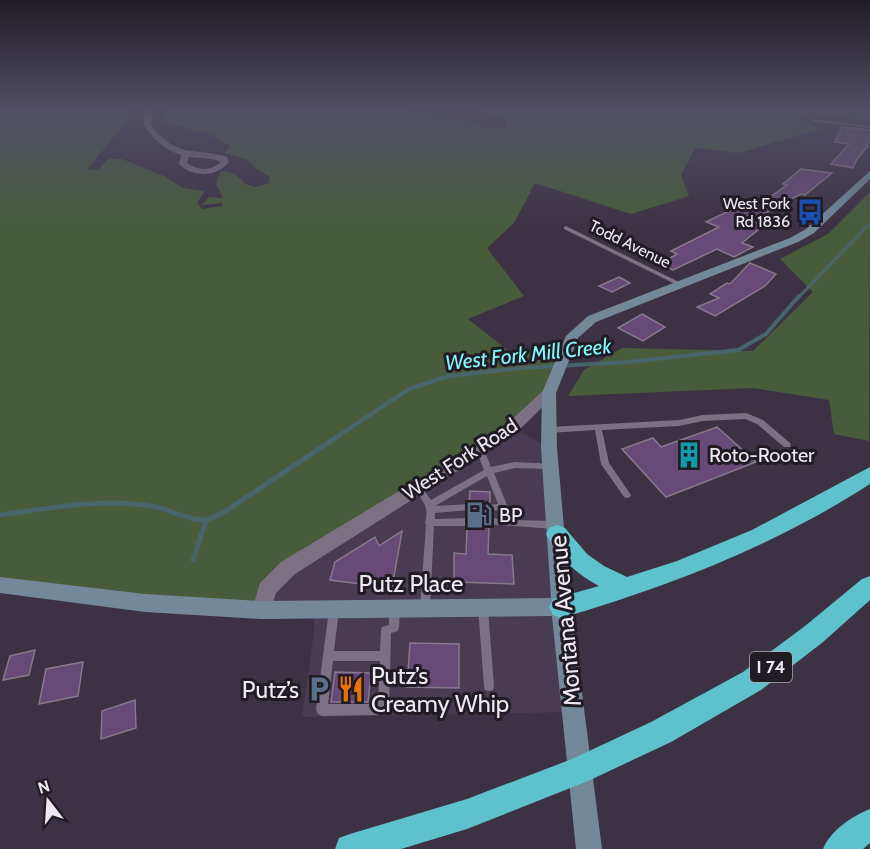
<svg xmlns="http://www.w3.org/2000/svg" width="870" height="849" font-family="Cabin,sans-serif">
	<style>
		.built { fill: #493b51 }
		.green { fill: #485c3c }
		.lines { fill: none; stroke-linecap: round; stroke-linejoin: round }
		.stream-far3 { stroke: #47656a; stroke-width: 2 }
		.stream-far2 { stroke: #47656a; stroke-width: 3 }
		.stream-far1 { stroke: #47656a; stroke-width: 4 }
		.stream { stroke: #47656a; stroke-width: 5 }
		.building { fill: #674a77; stroke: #85798c; stroke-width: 1.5 }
		.lane { fill: #7c7083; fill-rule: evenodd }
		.street { fill: #7c7083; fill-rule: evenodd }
		.secondary { fill: #738999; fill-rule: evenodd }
		.highway { fill: #5ec2cc; fill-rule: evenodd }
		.labels { text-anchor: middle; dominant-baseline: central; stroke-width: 6; stroke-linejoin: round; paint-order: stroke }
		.far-poi-label { font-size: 16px; fill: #eee8f3; stroke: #211c24; text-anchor: end }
		.far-street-label { font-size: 16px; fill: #eee8f3; stroke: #211c24 }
		.shield { fill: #211c24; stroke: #b0abb5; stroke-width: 1.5 }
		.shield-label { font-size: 18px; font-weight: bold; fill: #eee8f3 }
		.poi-label { font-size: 20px; fill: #eee8f3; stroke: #211c24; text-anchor: start }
		.street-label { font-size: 20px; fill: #eee8f3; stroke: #211c24 }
		.water-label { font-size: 21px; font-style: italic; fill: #82f9fe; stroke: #211c24 }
		.near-street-label { font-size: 24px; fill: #eee8f3; stroke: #211c24 }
		.near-poi-label { font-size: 24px; fill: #eee8f3; stroke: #211c24; text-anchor: start }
	</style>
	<rect width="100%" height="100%" fill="#3d3243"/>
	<path class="built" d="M513,427L549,448L573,712L302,717L314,633V609L262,610L267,589Z"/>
	<path class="green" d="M0,108H137L88,169L98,170L108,159H122L164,176L183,188L205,191L197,203L202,209L222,206V203L202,205L209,197L223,198L216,184L221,171C233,172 238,175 245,184L256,187L269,183L270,177L255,168L248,160L225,153L230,146L209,134L162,122L166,108H398L469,121L483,128L506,127L507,121L494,114L462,108H870V121L802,113L799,119L821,129L738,153L695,148L681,175L689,196L631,214L535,183L514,223L487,248L524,296L468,319L510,352L566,351L536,408L288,568L262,610L0,585Z
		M870,192L869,441L834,434L829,400L753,388L568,396L584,370L622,348L753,351L813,292L780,259L828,234Z"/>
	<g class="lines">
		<path class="stream-far3" d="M831,108L870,111"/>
		<path class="stream-far2" d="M798,298L870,223"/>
		<path class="stream-far1" d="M338,436L409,389L449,376L522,368L628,362L738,350L766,334L799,296"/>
		<path class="stream" d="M0,515C52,508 104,497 156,507C171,510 190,521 205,520C211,519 220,514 226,511L340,435
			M193,560L206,520"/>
	</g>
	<path class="building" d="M842,127L870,130V140L866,145L868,146L857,159L853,168L831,164L849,144L835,142Z
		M801,169L832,173L805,195L801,194L783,203L752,221L764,225L742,243L753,247L734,257L717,249L673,270L660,264L677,254L671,251L719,227L706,222L733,209L739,211L757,200L763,202L787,185L783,184Z
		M750,263L776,274L765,286L715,316L697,307L719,298L710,294L727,283L730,284Z
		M619,277L630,283L612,292L599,286Z
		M642,314L665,327L643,341L618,328Z
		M717,427L756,462L666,497L622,449L653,438L661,447Z
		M470,491L490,492V502L483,506L484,510L489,512V516L483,521L484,525L489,526L488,554L512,555L514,584L454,582V553L466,554L467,528L474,523L468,516V512L475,508L474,504L469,502Z
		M402,531L392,588L330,580L335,562L375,537L379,546Z
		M410,643L459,644V688L407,687Z
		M35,650L29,675L3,680L10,656Z
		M83,662L78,696L39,704L46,669Z
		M335,672L371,673L368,702H331Z
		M135,700L136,728L101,739L102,711Z"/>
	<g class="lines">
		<path class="lane" d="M811,119L870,126V128L812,121Z
			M566,226L683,284L684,285L683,286H679L564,229V227Z
			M746,413L763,420L790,443L791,445L790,447H784L757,424L745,419L703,421L679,426L602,430L609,463L631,495L630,497L627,498L624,497L601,464L595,430L549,433L545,430L549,427L679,420L703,415Z
			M480,446L483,447L484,449L491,467L515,462L553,464L554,466L553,468L550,469L515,468L494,473L513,520L554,521L557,522L558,525L557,528L554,529L486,524L485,522L486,520L489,518L504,519L501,511L486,509L485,507L486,505L498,504L487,476L435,506L469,504L472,505L473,507L472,509L469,510L435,513V519L468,518L471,520L472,522L471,524L468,526H434L430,608L428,611L425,612L422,611L420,608L426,525L425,523C430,506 422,501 414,488L415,486H421L431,500L484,470L476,449L477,447Z
			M483,604L486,605L488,608L494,686L493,690L489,691L485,690L484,686L478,608L480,605Z
			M334,606L337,607L339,610L334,651H380L381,630L382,627L389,625V610L391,607L394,606L397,607C400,613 400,625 398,631L391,633L389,709L387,713L383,715L322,716L318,714L316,710L329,610L331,607ZM333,661H380L378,704H328Z"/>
		<path class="street" d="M147,108H155L151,124L153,128C179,159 195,147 227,157L229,162C217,177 192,178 179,164L181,155C165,150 152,138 143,124ZM189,157L213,159L221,162C211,171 198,171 187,163Z
			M549,388L554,390L556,393L554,396L518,431L492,449L295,574L276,593L269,616L262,619L255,616L252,610L260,583L281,562L482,441L508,423L544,390Z"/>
		<path class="secondary" d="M870,171V179L814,233L798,242L596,322L578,338L556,393L557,448L571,607L602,849H576L552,616L262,619L145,612L0,593V577L145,594L262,601L551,598L541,448L542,393L566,336L588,316L790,238L806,229Z"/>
		<path class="highway" d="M870,467V484C774,546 670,586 561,618L553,615L549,607L553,599L599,586C576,574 558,557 546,534L549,528L557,525L565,528L587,554L604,566L627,577L677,561L752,530Z
			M870,576V600L823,642L761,690L671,742L588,781L467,829L401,849H335L339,838L350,834L467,799L572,759L651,722L743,672L805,626L862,579Z
			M870,809V843L863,849H823C830,831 852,816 870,809Z"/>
	</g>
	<linearGradient id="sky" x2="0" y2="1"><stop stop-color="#221c25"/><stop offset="0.48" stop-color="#514f66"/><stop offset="1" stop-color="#514f66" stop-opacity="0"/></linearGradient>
	<rect width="870" height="227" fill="url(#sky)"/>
	<defs>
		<g id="bus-bare" transform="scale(2.07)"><path d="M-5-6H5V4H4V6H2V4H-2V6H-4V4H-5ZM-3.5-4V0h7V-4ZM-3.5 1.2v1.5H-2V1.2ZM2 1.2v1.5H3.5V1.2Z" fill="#1a4fb4" stroke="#211c24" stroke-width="2.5" paint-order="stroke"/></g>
		<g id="building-bare" transform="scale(2.07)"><path d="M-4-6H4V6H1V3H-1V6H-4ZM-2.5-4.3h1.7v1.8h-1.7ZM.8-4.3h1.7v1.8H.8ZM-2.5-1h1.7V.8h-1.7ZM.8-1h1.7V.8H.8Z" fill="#0f9aa8" stroke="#211c24" stroke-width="2.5" paint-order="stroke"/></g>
		<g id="fuel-bare" transform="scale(2.07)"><path d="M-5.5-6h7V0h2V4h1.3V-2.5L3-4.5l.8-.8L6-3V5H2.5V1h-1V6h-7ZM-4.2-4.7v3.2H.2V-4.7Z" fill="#5c6f8a" stroke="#211c24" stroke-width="2.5" paint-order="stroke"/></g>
		<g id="parking-bare" transform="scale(2.07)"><path d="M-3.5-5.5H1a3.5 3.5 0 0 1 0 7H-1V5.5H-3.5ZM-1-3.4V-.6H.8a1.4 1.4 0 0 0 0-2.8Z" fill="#5c6f8a" stroke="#211c24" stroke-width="2.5" paint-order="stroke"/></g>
		<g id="restaurant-bare" transform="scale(2.07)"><path d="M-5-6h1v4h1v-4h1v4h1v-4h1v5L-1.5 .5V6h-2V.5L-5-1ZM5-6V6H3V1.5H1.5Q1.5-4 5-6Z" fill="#e8710a" stroke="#211c24" stroke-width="2.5" paint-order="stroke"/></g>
	</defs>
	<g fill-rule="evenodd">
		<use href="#bus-bare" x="810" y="212"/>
		<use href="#building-bare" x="689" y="455"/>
		<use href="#fuel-bare" x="479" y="515"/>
		<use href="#parking-bare" x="319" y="689"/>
		<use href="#restaurant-bare" x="351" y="689"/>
	</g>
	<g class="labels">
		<g class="far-poi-label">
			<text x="790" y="203">West Fork<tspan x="790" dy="18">Rd 1836</tspan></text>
		</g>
		<g class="far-street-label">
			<text transform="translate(630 244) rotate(26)">Todd Avenue</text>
		</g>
		<rect class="shield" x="750" y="652" width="42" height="30" rx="4.5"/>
		<g class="shield-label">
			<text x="771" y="667">I 74</text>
		</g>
		<g class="poi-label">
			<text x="709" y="455">Roto-Rooter</text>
			<text x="499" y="515">BP</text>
		</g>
		<g class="street-label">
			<text transform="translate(460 459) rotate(-33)">West Fork Road</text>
		</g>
		<g class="water-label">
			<text transform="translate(528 354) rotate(-6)">West Fork Mill Creek</text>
		</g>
		<g class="near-street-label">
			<text x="411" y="583">Putz Place</text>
			<text transform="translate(565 621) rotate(-95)">Montana Avenue</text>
		</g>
		<g class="near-poi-label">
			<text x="371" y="675">Putz’s<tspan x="371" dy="28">Creamy Whip</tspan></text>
			<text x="299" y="689" text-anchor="end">Putz’s</text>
		</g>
	</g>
	<g transform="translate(48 801) rotate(343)" stroke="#211c24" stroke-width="4.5" paint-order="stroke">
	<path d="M0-4.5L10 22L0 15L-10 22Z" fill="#eee8f3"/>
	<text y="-9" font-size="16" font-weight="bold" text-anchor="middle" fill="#eee8f3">N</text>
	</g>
</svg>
